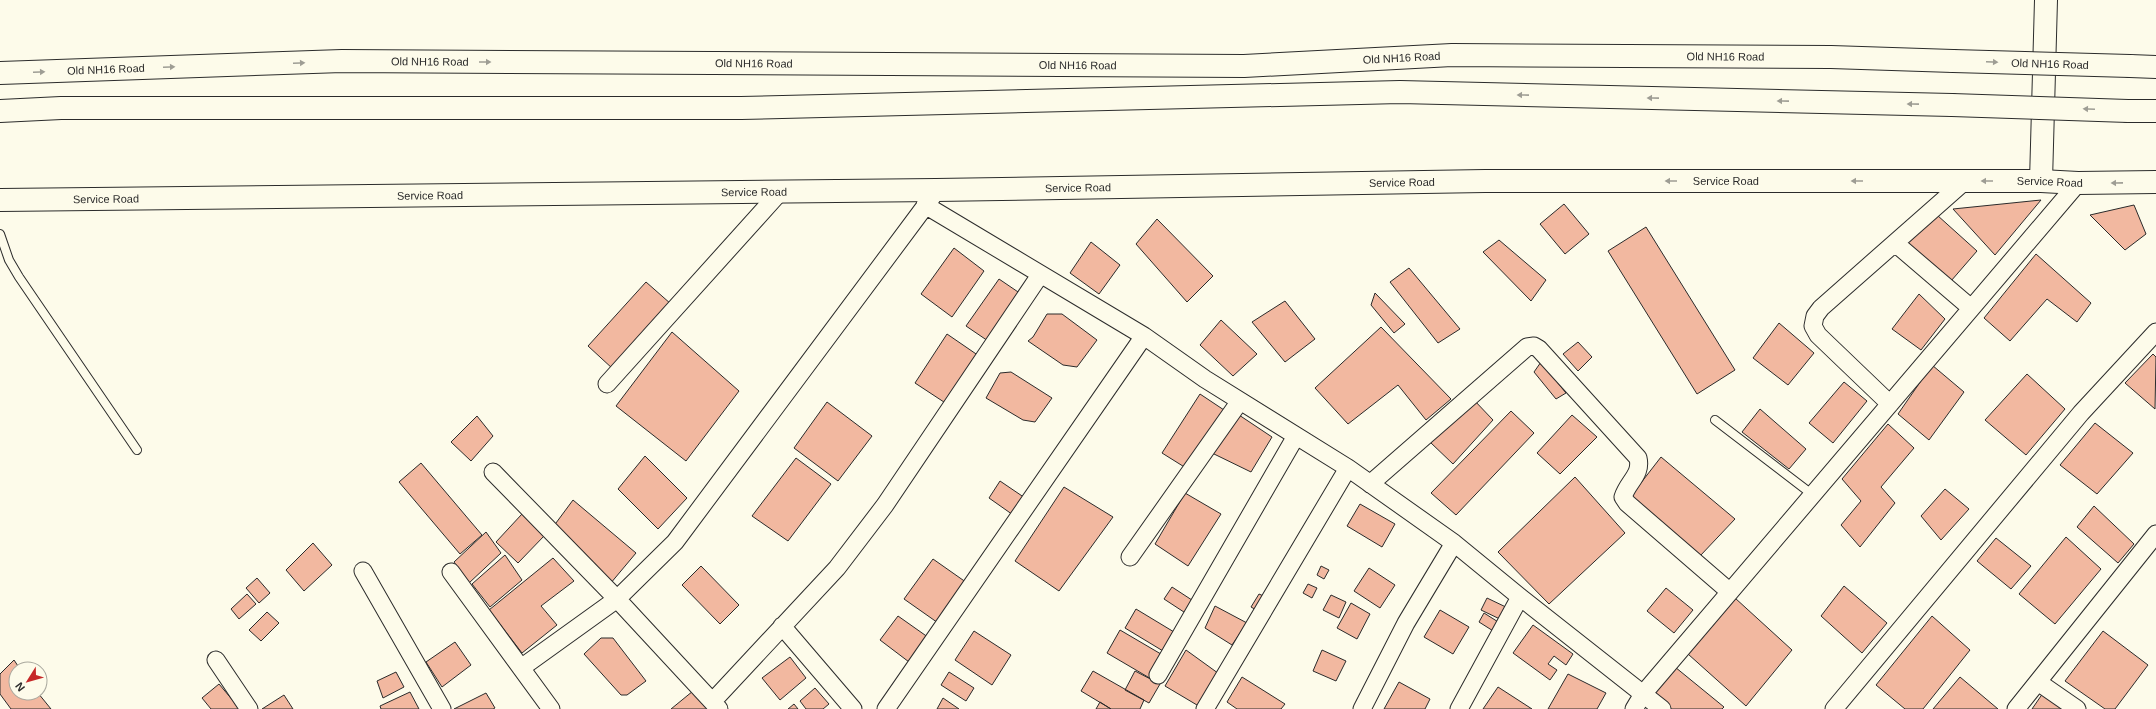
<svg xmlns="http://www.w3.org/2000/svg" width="2156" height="709" font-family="Arial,sans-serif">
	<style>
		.building { fill: #f2b8a0; stroke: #2b2b2b }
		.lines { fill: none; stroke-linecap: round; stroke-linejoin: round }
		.lane-casing { stroke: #2b2b2b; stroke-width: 10 }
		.street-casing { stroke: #2b2b2b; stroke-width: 19 }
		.secondary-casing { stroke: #2b2b2b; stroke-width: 24 }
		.primary-casing { stroke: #2b2b2b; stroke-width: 24 }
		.lane { stroke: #fdfbea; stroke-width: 8 }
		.street { stroke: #fdfbea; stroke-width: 17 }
		.secondary { stroke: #fdfbea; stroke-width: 22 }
		.primary { stroke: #fdfbea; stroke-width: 22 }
		.primary-bridge-casing { stroke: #2b2b2b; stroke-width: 24; stroke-linecap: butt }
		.primary-bridge { stroke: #fdfbea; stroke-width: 22 }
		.oneway { fill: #9e9d94 }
		.labels { text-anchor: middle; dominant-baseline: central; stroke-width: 3; stroke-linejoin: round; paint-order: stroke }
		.street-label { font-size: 11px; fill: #2b2b2b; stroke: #fdfbea }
	</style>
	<rect width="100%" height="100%" fill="#fdfbea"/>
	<path class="building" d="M2041,200L1995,255L1953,209Z
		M1564,204L1589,234L1565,254L1540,224Z
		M2134,205L2146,234L2125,250L2090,215Z
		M1937,215L1977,251L1951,281L1908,243Z
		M1157,219L1213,276L1187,302L1136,244Z
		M1646,227L1735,370L1697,394L1608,251Z
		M1499,240L1546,280L1531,301L1483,252Z
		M1091,242L1120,265L1099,294L1070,273Z
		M954,248L984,271L952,317L921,294Z
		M2036,254L2091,303L2077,322L2047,299L2010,341L1984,318Z
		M1409,268L1460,329L1438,343L1390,282Z
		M999,279L1024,296L991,343L966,326Z
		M646,282L671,304L613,369L588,346Z
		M1375,293L1405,324L1394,333L1371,305Z
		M1919,294L1945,319L1921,350L1892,329Z
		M1285,301L1315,339L1285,362L1252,322Z
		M1047,314H1062L1097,340L1077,367L1063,365L1028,341L1033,337Z
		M1221,320L1257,354L1233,376L1200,345Z
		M1779,323L1814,353L1788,385L1753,358Z
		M1381,327L1451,399L1426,420L1398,385L1348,424L1315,388Z
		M672,332L739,391L686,461L616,406Z
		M947,334L982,358L950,406L915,383Z
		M1578,342L1592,357L1578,371L1563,354Z
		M2153,354L2156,357L2155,409L2125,383Z
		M1541,362L1566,393L1556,399L1534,372Z
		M1932,365L1964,392L1929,440L1898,414Z
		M1011,372L1052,398L1035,422L1023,420L986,398L1000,373Z
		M2027,374L2065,409L2026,455L1985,420Z
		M1844,382L1867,401L1833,443L1809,423Z
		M1200,394L1224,410L1186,468L1162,453Z
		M1473,399L1493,420L1453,464L1430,442Z
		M827,402L872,436L838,481L794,448Z
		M1760,409L1806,449L1789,469L1742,432Z
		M1511,411L1534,433L1456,515L1431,493Z
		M1236,413L1272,437L1251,472L1212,453Z
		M1572,415L1597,437L1560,474L1537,453Z
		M477,416L493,436L471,461L451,442Z
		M2095,423L2133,453L2097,494L2060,465Z
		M1888,424L1914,448L1881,487L1895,503L1860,547L1841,525L1861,501L1842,479Z
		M645,456L687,498L658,529L618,489Z
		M1661,457L1735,519L1700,556L1630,497Z
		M796,458L831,484L788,541L752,516Z
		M421,463L482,535L460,554L399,482Z
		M1575,477L1625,533L1549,604L1498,552Z
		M1000,481L1028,500L1016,517L989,498Z
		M1064,487L1113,517L1059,591L1015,561Z
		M1945,489L1969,509L1941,540L1921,516Z
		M1185,493L1221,514L1188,566L1155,544Z
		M573,500L636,553L610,584L553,527Z
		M1360,504L1395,524L1382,547L1347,526Z
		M2094,506L2134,544L2118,563L2077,527Z
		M522,514L545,535L518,563L496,542Z
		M486,532L501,553L469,583L454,562Z
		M2066,537L2101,569L2055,624L2019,594Z
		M1996,538L2031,566L2011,589L1977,561Z
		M313,543L332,565L304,591L286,570Z
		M505,555L522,580L490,607L472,584Z
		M553,558L574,581L541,606L557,625L522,653L489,610Z
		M933,559L970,585L941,625L904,599Z
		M701,566L739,605L720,624L682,585Z
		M1321,566L1329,570L1324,579L1317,575Z
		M1369,568L1395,585L1380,608L1354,591Z
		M257,578L270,593L259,603L246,588Z
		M1308,584L1317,588L1312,598L1303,593Z
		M1844,586L1887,623L1862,653L1821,616Z
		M1172,587L1198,604L1190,616L1164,599Z
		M1666,588L1693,610L1674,633L1647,611Z
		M247,594L256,604L239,619L231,609Z
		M1259,594L1268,598L1260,612L1251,607Z
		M1331,595L1346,602L1339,618L1323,610Z
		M1487,598L1510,609L1504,621L1481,610Z
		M1735,598L1792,650L1746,706L1688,654Z
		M1351,603L1370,614L1357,639L1337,628Z
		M1215,606L1247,623L1232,645L1205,628Z
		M1136,609L1179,635L1168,654L1125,628Z
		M1440,610L1469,627L1453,654L1424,637Z
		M267,612L279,623L261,641L249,630Z
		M1484,613L1503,625L1498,634L1479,622Z
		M898,616L932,640L913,665L880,640Z
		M1932,616L1970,650L1923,709H1905L1876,685Z
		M1533,625L1573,654L1566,665L1554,656L1548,664L1557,670L1550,680L1513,653Z
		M1120,630L1166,657L1153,680L1107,653Z
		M974,631L1011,655L992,685L955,660Z
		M2103,631L2148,665L2115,709H2105L2065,681Z
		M601,638H613L646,681L627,695H621L584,654Z
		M455,642L471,665L442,687L426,662Z
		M1186,650L1222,676L1202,708L1165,686Z
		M1322,650L1346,661L1336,681L1313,671Z
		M790,657L806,678L780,700L762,678Z
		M14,660L20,669H16V693H38L51,709H11L0,694V674Z
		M1675,667L1724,707L1722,709H1671L1654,694Z
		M1093,671L1144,700L1140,709H1111L1081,691Z
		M1135,671L1160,684L1149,703L1125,690Z
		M396,672L404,687L383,698L377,681Z
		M949,672L974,688L966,701L941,685Z
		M1568,674L1606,693L1597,709H1548Z
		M1242,677L1285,704L1281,709H1237L1227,702Z
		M1960,677L1998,709H1933Z
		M1399,682L1430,699L1425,709H1384Z
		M219,684L240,709H211L202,698Z
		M1498,687L1532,709H1483Z
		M815,688L829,704L823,709H806L800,701Z
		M693,691L707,709H671Z
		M410,692L419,709H381L380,706Z
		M486,693L495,708L493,709H454Z
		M2043,693L2064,709H2032Z
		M284,695L293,709H262Z
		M943,698L959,709H937Z
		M1100,702L1111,709H1096Z
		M794,704L798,709H788Z"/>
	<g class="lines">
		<g class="lane-casing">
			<path id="lane" d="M0,234L9,260L19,277L137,450
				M1715,420L1813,495"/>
		</g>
		<g class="street-casing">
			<path id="street" d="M925,205L1144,336L1205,379L1348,468L1454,543L1520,597L1662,709
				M1895,243L1971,308
				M607,384L780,192
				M1890,404L1818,335L1813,326L1815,316L1821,308L1965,181
				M493,472L617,599L719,709
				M1370,484L1527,347L1534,346L1539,349L1638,458C1642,475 1628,481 1623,497L1627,503L1730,592
				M1130,557L1240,401
				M363,571L442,709
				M451,572L551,709
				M782,626L853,709
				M216,660L249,709
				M521,668L617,599L675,542L932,197
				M1158,675L1296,436
				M2038,682L2077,709
				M713,701L837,568L885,505L1040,275
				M886,709L1144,336
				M1205,709L1348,468
				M1362,709L1406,623L1454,543
				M1459,709L1520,597
				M1634,709L1643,694L2078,183
				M1834,709L2081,413L2156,332
				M2016,709L2156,534"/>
		</g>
		<g class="secondary-casing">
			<g id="secondary">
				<path d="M2041,181L2046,0"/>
				<path id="s1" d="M0,200L936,190L1485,181H2041L2078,183L2156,182"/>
			</g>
		</g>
		<g class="primary-casing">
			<g id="primary">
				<path d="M2130,66L2156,67"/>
				<path id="s2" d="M0,73L342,61L1244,66L1452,55L1831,57L1953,61"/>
				<path d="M0,111L61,108H741L1400,92L1952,105"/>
				<path d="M2128,111H2156"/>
			</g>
		</g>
		<use href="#lane" class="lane"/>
		<use href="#street" class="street"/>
		<use href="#secondary" class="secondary"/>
		<use href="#primary" class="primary"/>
		<g class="primary-bridge-casing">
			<g id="primary-bridge">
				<path id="s3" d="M1953,61L2130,66"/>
				<path d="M1952,105L2128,111"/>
			</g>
		</g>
		<use href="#primary-bridge" class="primary-bridge"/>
	</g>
	<defs><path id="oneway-solid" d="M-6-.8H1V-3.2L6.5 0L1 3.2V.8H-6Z"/></defs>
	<g class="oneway">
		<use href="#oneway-solid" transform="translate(485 62)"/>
		<use href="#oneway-solid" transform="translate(1992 62) rotate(2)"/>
		<use href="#oneway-solid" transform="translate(299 63) rotate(-2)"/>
		<use href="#oneway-solid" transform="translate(169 67) rotate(-2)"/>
		<use href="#oneway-solid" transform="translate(39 72) rotate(-2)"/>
		<use href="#oneway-solid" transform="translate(1523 95) rotate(-179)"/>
		<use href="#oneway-solid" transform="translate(1653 98) rotate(-179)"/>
		<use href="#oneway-solid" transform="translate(1783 101) rotate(-179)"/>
		<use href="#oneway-solid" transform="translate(1913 104) rotate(-179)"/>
		<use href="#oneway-solid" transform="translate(2089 109) rotate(-178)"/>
		<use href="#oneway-solid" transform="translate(1671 181) rotate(-180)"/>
		<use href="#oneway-solid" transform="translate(1857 181) rotate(-180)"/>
		<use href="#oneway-solid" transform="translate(1987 181) rotate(-180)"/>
		<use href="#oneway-solid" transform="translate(2117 183) rotate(179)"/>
	</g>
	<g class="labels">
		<g class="street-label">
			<text stroke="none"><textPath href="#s2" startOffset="1726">Old NH16 Road</textPath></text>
			<text stroke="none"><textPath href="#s2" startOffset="1402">Old NH16 Road</textPath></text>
			<text stroke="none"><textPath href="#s2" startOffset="430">Old NH16 Road</textPath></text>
			<text stroke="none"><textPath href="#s2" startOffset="754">Old NH16 Road</textPath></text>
			<text stroke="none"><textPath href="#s3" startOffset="97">Old NH16 Road</textPath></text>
			<text stroke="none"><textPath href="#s2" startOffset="1078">Old NH16 Road</textPath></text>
			<text stroke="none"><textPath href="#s2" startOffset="106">Old NH16 Road</textPath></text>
			<text stroke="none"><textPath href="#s1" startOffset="1726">Service Road</textPath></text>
			<text stroke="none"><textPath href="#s1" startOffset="1402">Service Road</textPath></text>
			<text stroke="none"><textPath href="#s1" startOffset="2050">Service Road</textPath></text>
			<text stroke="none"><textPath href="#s1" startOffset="1078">Service Road</textPath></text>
			<text stroke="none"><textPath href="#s1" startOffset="754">Service Road</textPath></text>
			<text stroke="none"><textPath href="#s1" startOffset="430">Service Road</textPath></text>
			<text stroke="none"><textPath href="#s1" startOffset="106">Service Road</textPath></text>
		</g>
	</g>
	<g transform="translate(28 681) rotate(233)"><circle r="19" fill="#fdfbea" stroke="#a9a89e"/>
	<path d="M0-3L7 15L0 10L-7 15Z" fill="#c62828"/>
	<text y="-6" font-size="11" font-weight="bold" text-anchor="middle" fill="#2b2b2b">N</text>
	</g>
</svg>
